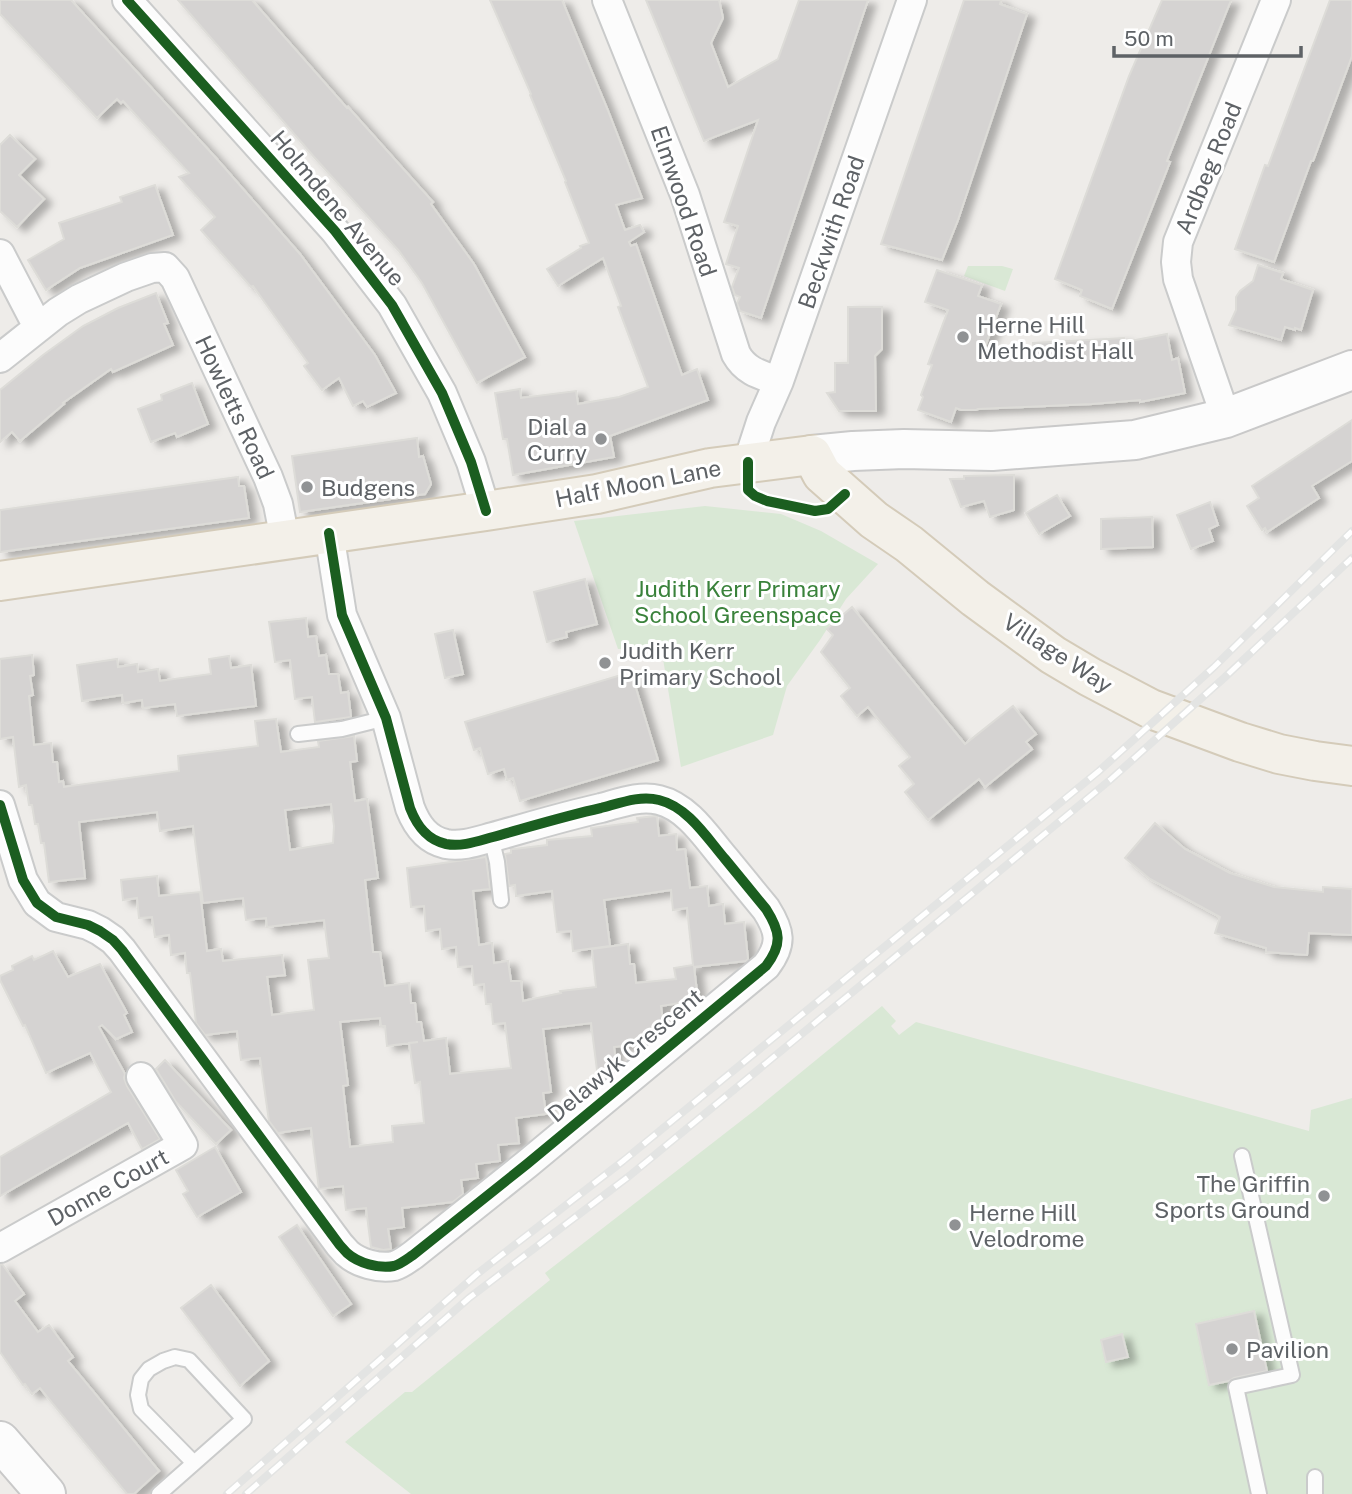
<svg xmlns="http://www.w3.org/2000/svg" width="1352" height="1494" font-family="'Public Sans',sans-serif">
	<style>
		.green { fill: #d9e8d5 }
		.building { fill: #d5d3d2; stroke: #dddcd8; stroke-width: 2; fill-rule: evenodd; filter: url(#shadow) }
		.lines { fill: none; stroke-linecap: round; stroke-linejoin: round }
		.lane-casing { stroke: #cacbcb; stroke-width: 18 }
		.street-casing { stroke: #cacbcb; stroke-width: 32 }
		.secondary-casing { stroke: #c9c9c9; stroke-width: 42 }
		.primary-casing { stroke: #d4cbb9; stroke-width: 42 }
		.lane { stroke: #fcfcfc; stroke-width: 14 }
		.street { stroke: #fcfcfc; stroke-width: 28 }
		.secondary { stroke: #fcfcfc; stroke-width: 38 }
		.primary { stroke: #f3f0e9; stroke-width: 38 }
		.rail-casing { stroke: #e3e4e3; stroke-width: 8 }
		.rail { stroke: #fff; stroke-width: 5; stroke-dasharray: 16; stroke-linecap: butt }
		.cycleway-casing { stroke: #fff; stroke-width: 15 }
		.cycleway { stroke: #1b5e20; stroke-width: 10 }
		.poi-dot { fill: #909294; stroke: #fff; stroke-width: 2.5 }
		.labels { text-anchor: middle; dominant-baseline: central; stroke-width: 6; stroke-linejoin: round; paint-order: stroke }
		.street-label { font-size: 23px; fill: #5e6266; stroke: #fff }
		.poi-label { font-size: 23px; fill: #5e6266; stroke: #fff; text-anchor: start }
		.park-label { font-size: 23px; fill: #3a823b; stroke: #fff }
	</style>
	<defs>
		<filter id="shadow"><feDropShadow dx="8" dy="4.5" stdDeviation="3.5" flood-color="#0004"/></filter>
	</defs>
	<rect width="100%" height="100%" fill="#eeece9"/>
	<path class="green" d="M968,266H1002L1013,269L1005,291L964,276Z
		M705,506L781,514L821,531L878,564L846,599L820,640L787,686L773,735L681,767L661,647L618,649L574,521Z
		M882,1006L896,1021L891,1026L899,1035L916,1022L1309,1131L1311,1110L1352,1098V1494H411L345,1442L405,1392H412L550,1280L545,1273L755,1110Z"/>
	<path class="building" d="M0,0H71L216,158L300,254L375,355L396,393L367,407L363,401L353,406L339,378L322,390L304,366L308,363L253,286L251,287L201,230L215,217L179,177L189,173L123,101L121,103L117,99L97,118L0,14Z
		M178,0H252L347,108L348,107L433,202L431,204L474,264L525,357L477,383L422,283L399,251L315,158Z
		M490,0H562L607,108L642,198L616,205L625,230L640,225L644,232L629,242L631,246L636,244L682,375L697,369L708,400L610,436L614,457L513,475L507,439H503L495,393L520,389L521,398L576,391L578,404L619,397L648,387L618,307L621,306L603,258L558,286L547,269L581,248L580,246L589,243L565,182L566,181L530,95L531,94Z
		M646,0H719L723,18L711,43L728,87L778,59L799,0H868L761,318L740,311L737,303L740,297L735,295L732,287L739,268L726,264L738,226L724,222L758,120L704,141Z
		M964,0H1001L1000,4L1027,14L958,220L942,260L881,244Z
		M1162,0H1231L1167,161L1170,162L1112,309L1080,296L1082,290L1055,279L1129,76Z
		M1330,0H1352V56L1313,161H1311L1274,262L1235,249L1265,165L1268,166Z
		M10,135L35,159L19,175L44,199L17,227L0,211V145Z
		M155,185L173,235L80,268L46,290L28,260L64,239L59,223L122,202L120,197Z
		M1258,265L1283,273L1281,279L1313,290L1301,330L1295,328V330L1285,327L1281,340L1229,325L1236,310V297L1240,291L1253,281Z
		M937,270L982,285L978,296L1001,304L982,355L1034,353L1033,343L1124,338L1125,342L1167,334L1172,360L1178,358L1185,393L1140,402V400L1092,404L978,409L976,410H961L956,408L951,422L918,410L923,397L921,395L932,365L928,364L948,310L925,302Z
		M156,293L168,323L164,324L173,345L113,372L111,369L63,403L64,404L20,441L12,432L0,442V390L43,355L83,326L118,308Z
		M848,307H882V349L875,356L876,411H839L827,393L835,392V363H848Z
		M192,383L208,424L177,437L175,433L151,442L138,409L162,400L161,395Z
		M1352,420V461L1312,486L1319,498L1267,532L1265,528L1262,530L1247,506L1259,498L1252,486Z
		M417,438L419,457L423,456L431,484L425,494L300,512L292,456Z
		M1014,475V510L990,517L984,501L961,507L950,479H964V476Z
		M238,477L239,486H244L249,518L0,552V510Z
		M1057,495L1070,516L1039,534L1026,513Z
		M1210,502L1218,525L1209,529L1213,541L1191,549L1177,515Z
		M1152,517L1153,547L1101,549V519Z
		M585,579L597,624L566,632L567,637L547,642L534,592Z
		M852,607L965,744L1013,706L1036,734L1026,742L1032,749L985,787L979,779L928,820L905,792L914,784L899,766L910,757L868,707L857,716L841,696L850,688L821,652L833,635L827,629Z
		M306,618L308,637L316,636L319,656L326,655L329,674H338L341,693L348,692L351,717L315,722L312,697L295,699L290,660L275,662L269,622Z
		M453,630L463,674L445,678L435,634Z
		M32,655L34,675L30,676L33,695L29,696L34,745L51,743L53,762H57L59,782L63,781L64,787L179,771L178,756L258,746L255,721L276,719L281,752L319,747L318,741L354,736L357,761L350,762L355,801L367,799L378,878L365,880L373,952H380L385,986L409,983L411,1003H415L417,1022H421L424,1041L446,1038L450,1074L511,1068L505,1023L493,1024L491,1004H486L484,984L474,985L472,966L458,967L456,947L442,949L440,929L426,931L424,906L411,907L407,868L486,857L490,889L473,891L479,945L492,943L494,963L508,961L511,981H521L523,1001L561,993L560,991L596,987L592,949L628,944L630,964H634L636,983L676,979L674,968L693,965L687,908L673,910L671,890L604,900L610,946L573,951L571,931L557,932L552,891L516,896L515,885L509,886L505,854L511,853V849H514L547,845V840L592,836L591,828L638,822L637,818L655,816L657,817L659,836L676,834L677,850L685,849L690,888L707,886L709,906L723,904L725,924L744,922L748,959L746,961L694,967L698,1000L661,1006L664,1029L655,1037L629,1040L630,1045L614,1047L617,1068L597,1070L591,1023L543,1029L551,1092L543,1093L546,1114L516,1118L519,1143L498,1145L500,1161L476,1164L478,1178L461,1180L463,1194L453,1202L402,1208L404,1227L388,1229L391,1249L383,1250L371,1247L366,1208L346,1210L343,1186L319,1189L311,1128L278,1133L269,1121L260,1058L241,1060L237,1031L205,1035L196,1023L190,973H187L185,953L171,955L169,935L155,937L152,917L139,918L137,898L123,900L121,880L157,876L159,896L200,892L207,951L221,949L223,961L282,955L285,975L267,977L272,1015L314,1010L308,960L329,958L324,920L267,927L266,918L246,920L243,898L203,903L193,826L160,831L157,812L79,822L85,878L49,882L44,843H41L38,824H35L32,805H29L26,785L19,787L13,737L0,739V659ZM331,804L334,826L333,843L290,850L285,810ZM380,1018L381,1026H385L387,1046L418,1042L409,1043L415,1083L420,1082L424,1123L392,1126L393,1142L350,1147L343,1086L348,1085L340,1022Z
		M229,656L231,668L251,665L256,706L177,716L175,704L143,708L142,700L123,703L122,695L82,701L77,665L117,659L118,667L137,664L138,672L158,669L160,681L211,674L209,659Z
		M631,672L658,760L520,801L513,778L507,780L504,769L488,774L480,748L474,750L465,722Z
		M1155,823L1185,849L1230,873L1274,887L1323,892V887L1352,889V935L1309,933L1307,955L1266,952V948L1215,933L1220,917L1150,879L1125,858Z
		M53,951L68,977L100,964L127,1013L124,1015L132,1032L116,1039L102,1025L99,1027L125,1074L124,1078L127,1086L160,1139L142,1149L128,1123L0,1196V1157L111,1092L90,1053L46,1073L25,1025L23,1026L0,980V976L13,970L12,966L32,956L34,960Z
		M165,1060L231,1130L216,1144L176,1102L156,1069Z
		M215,1147L241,1192L197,1217L183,1194L188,1191L176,1170Z
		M297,1225L351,1304L333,1316L279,1237Z
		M2,1264L24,1294L15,1301L38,1332L49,1325L73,1357L68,1361L159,1471L134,1494H127L40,1388L32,1394L25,1384L23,1385L0,1352V1265Z
		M211,1285L269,1361L240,1386L181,1308Z
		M1254,1311L1267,1371L1234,1378L1229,1381L1209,1385L1196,1324Z
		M1122,1334L1128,1357L1106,1362L1101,1340Z"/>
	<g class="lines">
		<g class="lane-casing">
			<path id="lane" d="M298,734L342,729L386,718
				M491,837L497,862L501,900
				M1242,1156L1292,1375L1236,1387L1259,1494
				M159,1494L244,1419L189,1360L175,1357L163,1361L149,1369L141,1379L138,1395L141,1409L194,1463
				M1315,1494V1477"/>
		</g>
		<g class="street-casing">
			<path id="street" d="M127,0L335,231L392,305L442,393L471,462L486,511
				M607,0L685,195L736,354C746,372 761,375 779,381
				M0,254L38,327
				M0,358L58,312L79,299L126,277L152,268L165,267L175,278L268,477L278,504L285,540
				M1226,418L1178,279L1176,262L1178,242L1276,0
				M748,462L761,422L779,381L912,0
				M0,805L23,880L37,903L56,917L88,925L100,931L113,940L122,950L333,1236C337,1242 342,1248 347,1253C358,1263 379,1269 394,1266C401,1264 407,1259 413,1255L527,1164L766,966C783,944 780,931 766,909C752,892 739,876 725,859C707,838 688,807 659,800C640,795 620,803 601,808C565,816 529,827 493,837C478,841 462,847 446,844C427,840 417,826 410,808L386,718L342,615L329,533
				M0,1248L183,1145L141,1077"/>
		</g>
		<g class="secondary-casing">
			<path id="secondary" d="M812,455L853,451L904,449L992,451L1135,440L1226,418L1352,370
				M0,1441L46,1494"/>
		</g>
		<g class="primary-casing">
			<path id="primary" d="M0,581L486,511L597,494L710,468L812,455L822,474L874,520L909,544L975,598L1053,655L1090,677L1151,709L1240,742L1279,754L1315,761L1352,766"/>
		</g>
		<use href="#lane" class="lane"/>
		<use href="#street" class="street"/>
		<use href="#secondary" class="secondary"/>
		<use href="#primary" class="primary"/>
		<g class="rail-casing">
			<path id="rail" d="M227,1494L477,1274L623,1161L1099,771L1214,667L1352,531
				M246,1494L469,1298L628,1177L1110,780L1224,678L1352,558"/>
		</g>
		<use href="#rail" class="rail"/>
		<g class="cycleway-casing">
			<path id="cycleway" d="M127,0L335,231L392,305L442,393L471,462L486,511
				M748,462V490L755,496L767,501L815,511L828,509L845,494
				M0,805L23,880L37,903L56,917L88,925L100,931L113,940L122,950L333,1236C337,1242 342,1248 347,1253C358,1263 379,1269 394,1266C401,1264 407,1259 413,1255L527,1164L766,966C783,944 780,931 766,909C752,892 739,876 725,859C707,838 688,807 659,800C640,795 620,803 601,808C565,816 529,827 493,837C478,841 462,847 446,844C427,840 417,826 410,808L386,718L342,615L329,533"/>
		</g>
		<use href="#cycleway" class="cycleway"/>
	</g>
	<g class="poi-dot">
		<circle cx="963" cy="337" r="7"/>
		<circle cx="601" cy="439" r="7"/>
		<circle cx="307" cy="487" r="7"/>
		<circle cx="605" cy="663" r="7"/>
		<circle cx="1324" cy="1196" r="7"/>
		<circle cx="955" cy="1225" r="7"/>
		<circle cx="1232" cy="1349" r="7"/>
	</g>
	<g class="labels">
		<g class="street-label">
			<text transform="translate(1208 168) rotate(-68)">Ardbeg Road</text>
			<text transform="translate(684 201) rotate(71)">Elmwood Road</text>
			<text transform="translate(338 208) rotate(50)">Holmdene Avenue</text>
			<text transform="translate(831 232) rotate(-71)">Beckwith Road</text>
			<text transform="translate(235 407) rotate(65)">Howletts Road</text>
			<text transform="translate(638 483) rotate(-11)">Half Moon Lane</text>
			<text transform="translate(1058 653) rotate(33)">Village Way</text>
			<text transform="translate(625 1055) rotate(-40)">Delawyk Crescent</text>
			<text transform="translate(108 1187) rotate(-29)">Donne Court</text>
		</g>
		<g class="poi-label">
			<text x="977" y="324">Herne Hill<tspan x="977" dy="26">Methodist Hall</tspan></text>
			<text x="587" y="426" text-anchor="end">Dial a<tspan x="587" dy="26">Curry</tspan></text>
			<text x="321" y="487">Budgens</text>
			<text x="619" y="650">Judith Kerr<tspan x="619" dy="26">Primary School</tspan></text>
			<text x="1310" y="1183" text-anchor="end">The Griffin<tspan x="1310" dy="26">Sports Ground</tspan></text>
			<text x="969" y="1212">Herne Hill<tspan x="969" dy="26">Velodrome</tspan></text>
			<text x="1246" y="1349">Pavilion</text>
		</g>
		<g class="park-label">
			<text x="738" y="588">Judith Kerr Primary<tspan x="738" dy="26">School Greenspace</tspan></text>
		</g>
	</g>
	<path d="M1114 46v10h187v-10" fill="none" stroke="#5e6266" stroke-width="3.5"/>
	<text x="1124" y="46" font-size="21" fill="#5e6266" stroke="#ffffff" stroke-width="5" paint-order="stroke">50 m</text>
</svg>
